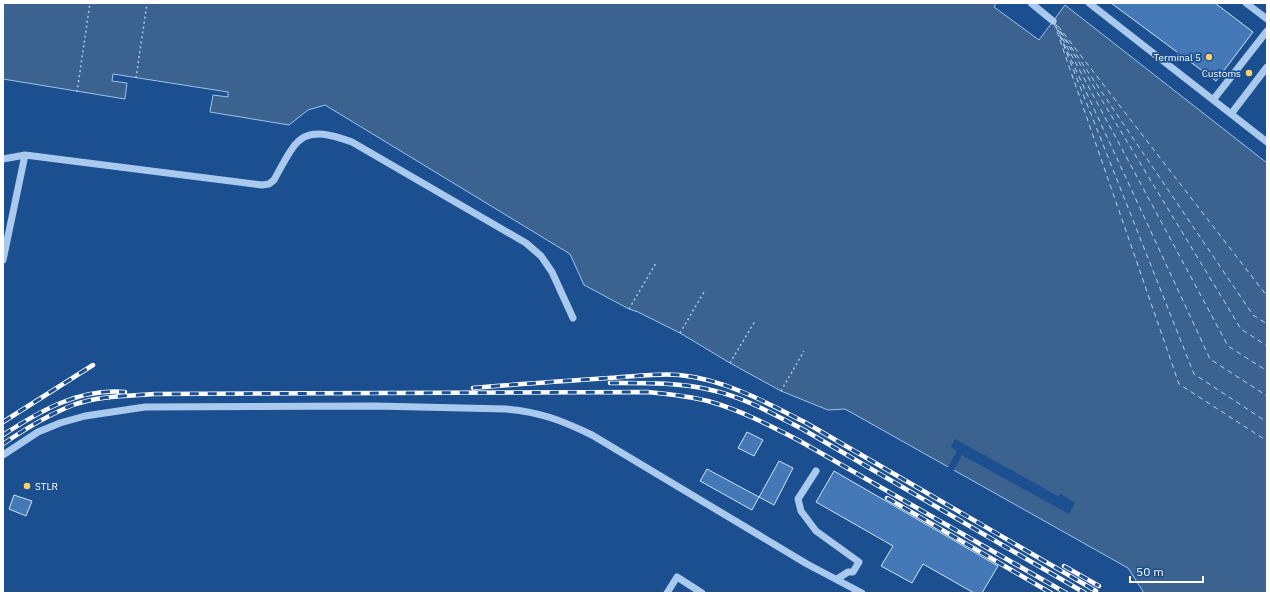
<svg xmlns="http://www.w3.org/2000/svg" width="1270" height="596" font-family="'IBM Plex Sans',sans-serif">
	<style>
		.water { fill: #3c6290; stroke: #9cc4f0 }
		.pier { fill: #1b4f8f }
		.lines { fill: none; stroke-linecap: round; stroke-linejoin: round }
		.ferry { stroke: #b5d3f5; stroke-width: 1; stroke-dasharray: 5 4; stroke-linecap: butt }
		.building { fill: #4478b7; stroke: #cfe3fa }
		.path { stroke: #a9c9ee; stroke-width: 1.5; stroke-dasharray: 2 3; stroke-linecap: butt }
		.minor { stroke: #a9c9ee; stroke-width: 7 }
		.rail-casing { stroke: #fff; stroke-width: 4.5 }
		.rail { stroke: #1b4f8f; stroke-width: 3; stroke-dasharray: 9; stroke-linecap: butt }
		.poi-dot { fill: #ffd166; stroke: #1b4f8f; stroke-width: 1.5 }
		.labels { text-anchor: middle; dominant-baseline: central; stroke-width: 3.5; stroke-linejoin: round; paint-order: stroke }
		.poi-label { font-size: 10px; fill: #fff; stroke: #1b4f8f; text-anchor: end }
	</style>
	<rect width="100%" height="100%" fill="#1b4f8f"/>
	<path class="water" d="M3,3H996L994,7L1039,40L1065,5L1267,163V593H1144L1128,568L845,409L828,410L781,391L730,363L680,333L638,312L629,309L584,285L570,254L325,105L308,110L289,125L210,112L213,95L228,97V92L113,74L112,81L127,83L125,99L3,79Z"/>
	<path class="pier" d="M955,439L1058,496L1061,494L1075,503L1069,514L962,455L953,472L947,469L957,451L951,447Z"/>
	<g class="lines">
		<path class="ferry" d="M1054,23L1179,384L1267,441
			M1055,23L1241,329L1267,346
			M1058,26L1267,296
			M1056,27L1210,359L1267,396
			M1058,30L1228,346L1267,371
			M1061,32L1253,315L1267,324
			M1060,36L1194,374L1267,422"/>
	</g>
	<path class="building" d="M1111,3H1215L1253,32L1216,81Z
		M747,432L763,440L754,456L738,448Z
		M779,461L793,468L774,505L759,497Z
		M707,469L759,497L752,510L700,481Z
		M834,471L998,566L982,593H974L923,564L912,583L881,566L893,546L816,502Z
		M14,495L32,501L26,516L9,509Z"/>
	<g class="lines">
		<path class="path" d="M136,78L147,3
			M77,92L90,3
			M629,309L656,263
			M680,333L704,292
			M730,363L755,321
			M781,391L804,351"/>
		<path class="minor" d="M1031,3L1053,21
			M1089,3L1267,142
			M1246,3L1267,19
			M1213,100L1267,31
			M1231,114L1267,67
			M3,159L25,155L262,185L269,184L274,180C297,138 301,123 352,142L526,243L541,256L552,272L573,318
			M3,260L25,155
			M3,455L38,432L60,423L85,416L145,407L375,406L506,409C540,412 561,420 592,435L807,564L862,593
			M816,471L798,499L801,511L816,531L859,562L853,572H848L837,579
			M667,593L677,577L702,593"/>
		<g class="rail-casing">
			<path id="rail" d="M610,383C643,383 678,382 711,390C744,397 775,415 804,430L1085,593
				M473,388C519,384 564,381 609,378C632,377 656,373 679,375C724,379 768,403 808,424L1096,591
				M3,422L93,365
				M3,435C40,411 79,388 125,392
				M3,444C25,429 48,415 73,405C98,396 127,396 154,394L648,392C668,394 689,396 708,401C740,410 769,425 798,440L1066,593
				M887,498L1051,593
				M1064,566L1099,586"/>
		</g>
		<use href="#rail" class="rail"/>
	</g>
	<g class="poi-dot">
		<circle cx="1209" cy="57" r="4"/>
		<circle cx="1249" cy="73" r="4"/>
		<circle cx="27" cy="486" r="4"/>
	</g>
	<g class="labels">
		<g class="poi-label">
			<text x="1201" y="57">Terminal 5</text>
			<text x="1241" y="73">Customs</text>
			<text x="35" y="486" text-anchor="start">STLR</text>
		</g>
	</g>
	<rect width="1270" height="596" fill="none" stroke="#ffffff" stroke-width="8"/>
	<path d="M1130 576v6h73v-6" fill="none" stroke="#ffffff" stroke-width="2"/>
	<text x="1136" y="576" font-size="12" fill="#ffffff" stroke="#1b4f8f" stroke-width="3" paint-order="stroke">50 m</text>
</svg>
